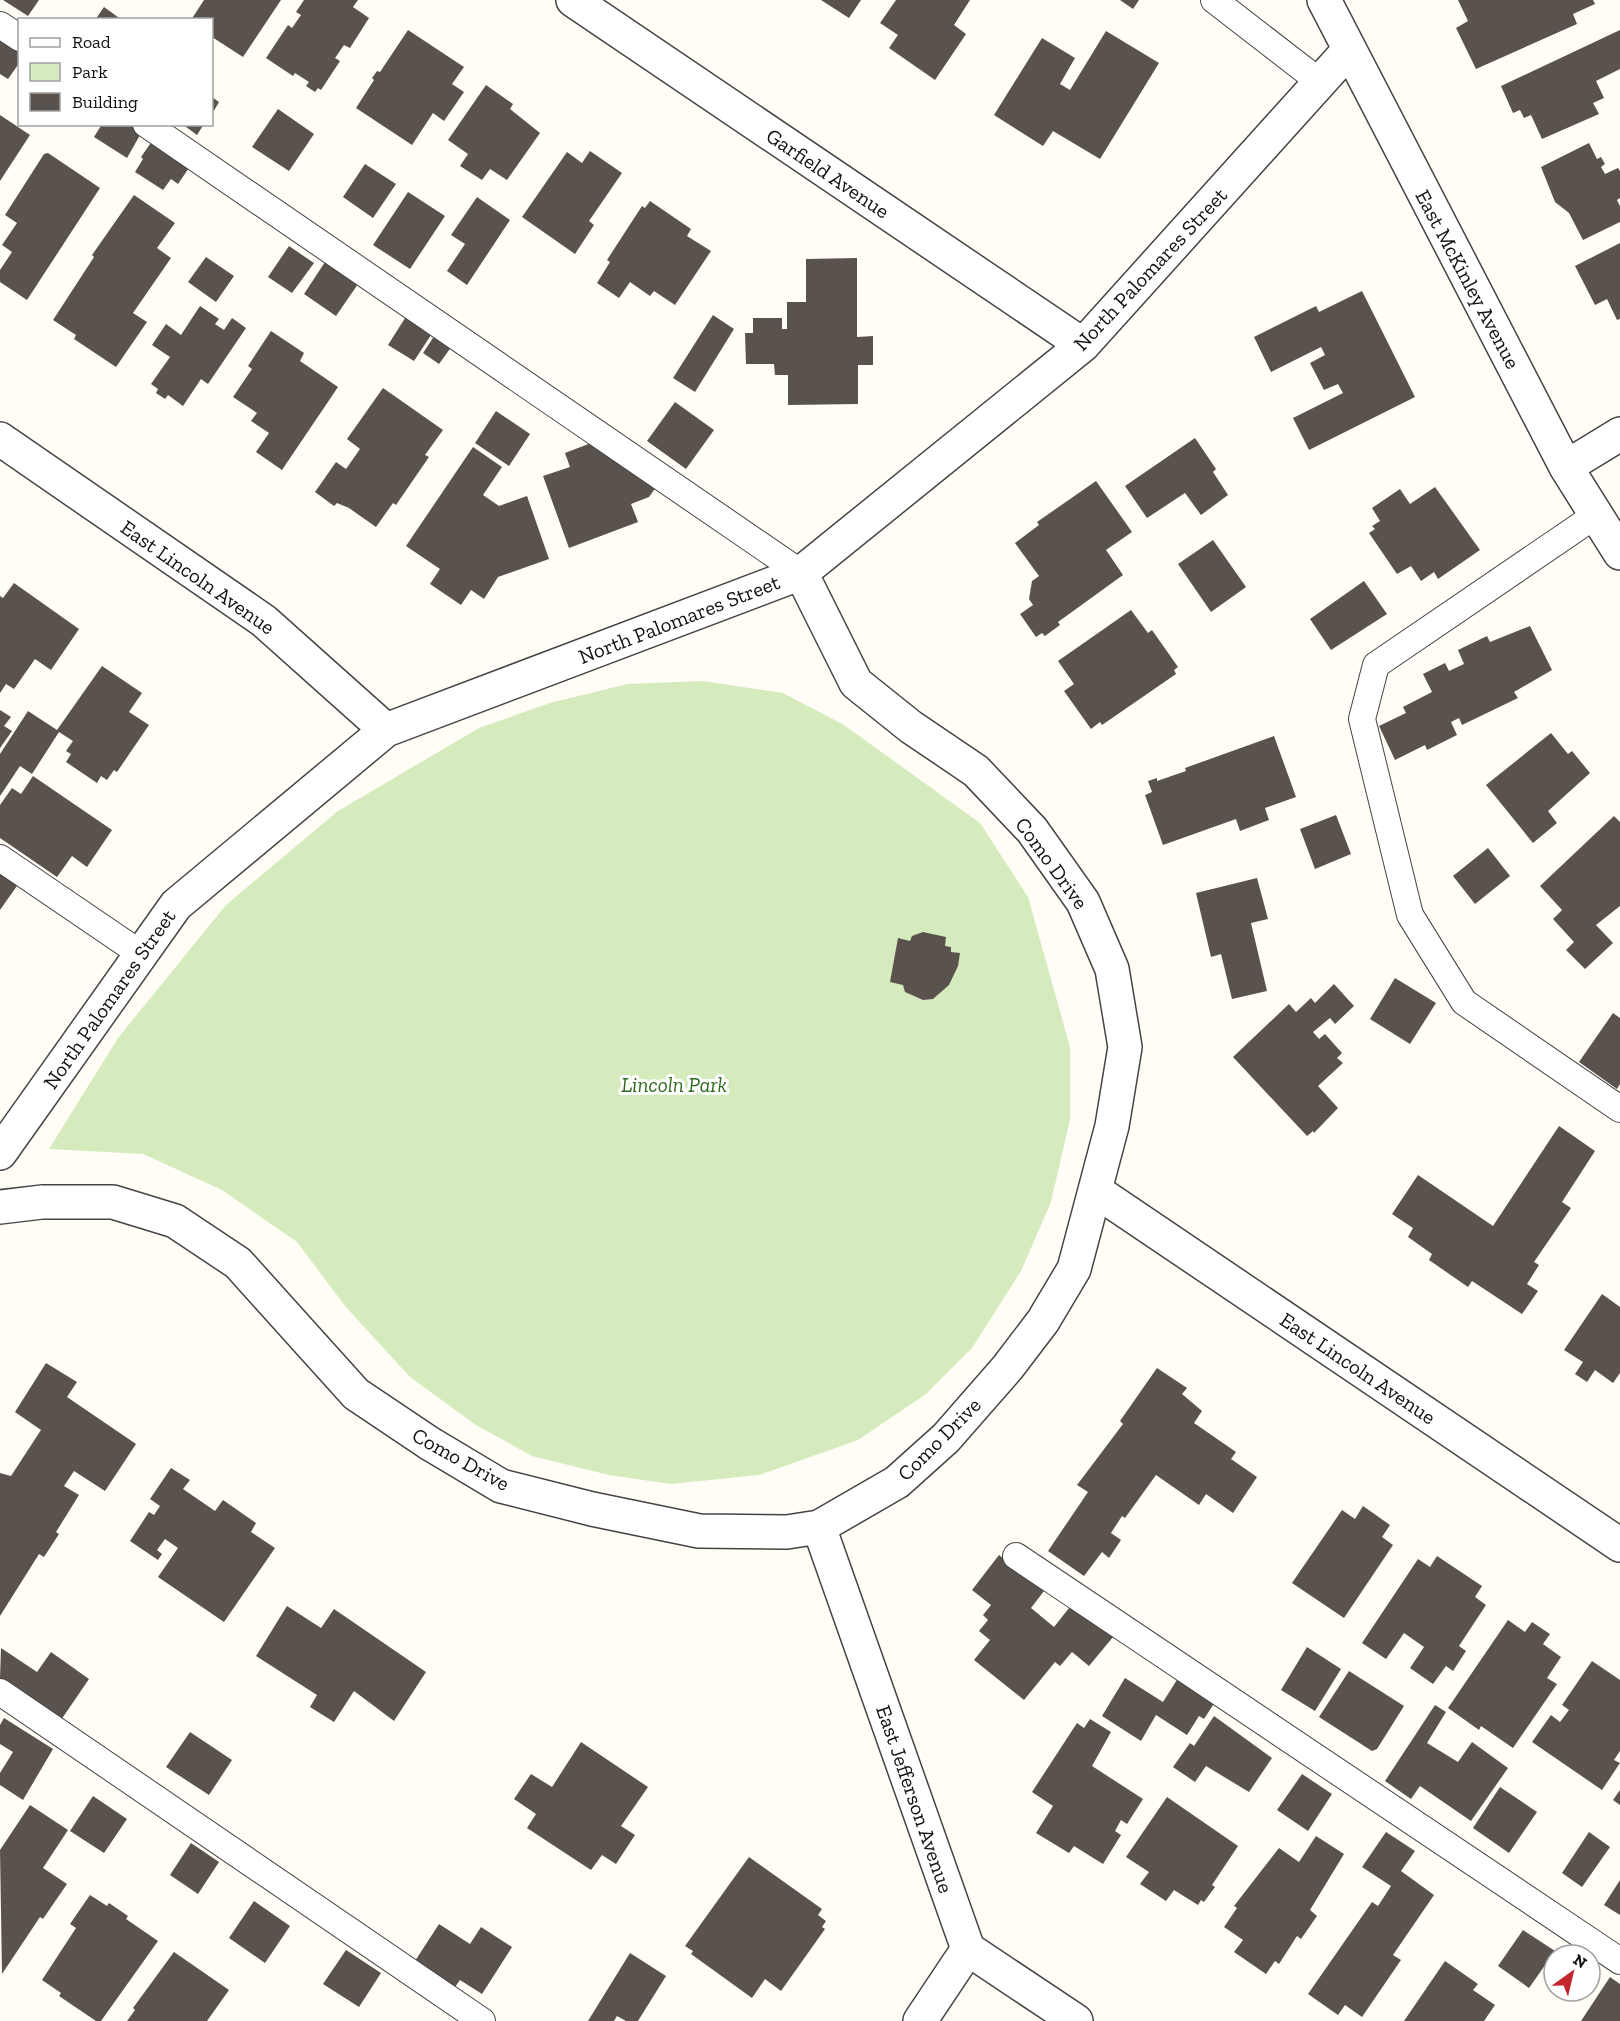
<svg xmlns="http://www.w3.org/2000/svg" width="1620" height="2021" font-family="'Zilla Slab',serif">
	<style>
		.green { fill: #d5ebbd }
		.building { fill: #5a524d }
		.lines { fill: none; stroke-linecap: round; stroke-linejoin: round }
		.service-casing { stroke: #444; stroke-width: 28 }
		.minor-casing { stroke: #444; stroke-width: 36 }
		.service { stroke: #fff; stroke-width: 26 }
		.minor { stroke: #fff; stroke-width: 33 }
		.labels { text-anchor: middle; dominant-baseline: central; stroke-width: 6; stroke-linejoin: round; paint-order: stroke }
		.street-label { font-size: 21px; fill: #111; stroke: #fff }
		.park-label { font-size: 21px; font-style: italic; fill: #2f6b1f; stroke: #fff }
	</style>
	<rect width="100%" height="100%" fill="#fffdf5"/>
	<path class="green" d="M703,681L783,693L844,725L980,823L1028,897L1070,1047V1119L1051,1202L1021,1271L972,1348L926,1394L858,1440L759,1475L671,1484L609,1475L532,1456L476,1425L410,1377L345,1306L297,1242L222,1190L143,1154L49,1149L118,1038L226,905L338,811L479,728L550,703L627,684Z"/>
	<path class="building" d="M3,0H39L28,16Z
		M204,0H281L243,57L212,37V20H191Z
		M304,0H358L353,7L369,18L350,48L344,45L335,58L340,61L321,90L318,88L315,92L306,86L309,82L295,73L293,76L266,58L288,25L292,28L301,15L296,12Z
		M821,0H861L849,18Z
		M896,0H970L954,25L966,34L935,80L889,48L898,35L880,23Z
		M1120,0H1139L1133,9Z
		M1458,0H1593L1595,4L1573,14L1577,24L1476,69L1456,28L1468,21Z
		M104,7L122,20H95Z
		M0,28L20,41V62L8,79L0,74Z
		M408,30L464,67L452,84L464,92L444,121L433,113L412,145L356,108L374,80L372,78L377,71L380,72Z
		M1620,30V69L1596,81L1604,98L1593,103L1599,114L1542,139L1531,115L1524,118L1520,110L1513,113L1501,86Z
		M1106,31L1159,63L1100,159L1053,131L1043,146L994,115L1042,38L1075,58L1060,84L1070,90Z
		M486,85L513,104L510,109L540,133L507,180L490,169L482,180L460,166L468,154L448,140Z
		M212,97L219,102L212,114Z
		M278,109L314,134L289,171L252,147Z
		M0,115L30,135L0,181Z
		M102,124H138L144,128L127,158L94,137Z
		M182,124H204L197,135Z
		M157,134L195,159L178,184L171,179L163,190L135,172L143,159L141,157Z
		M1589,143L1597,159L1601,157L1605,164L1601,167L1605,174L1618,168L1620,171V198L1617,200L1620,206V222L1583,240L1569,213L1555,202L1541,167Z
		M590,151L622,173L589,221L594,225L575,254L522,217L567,152L582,163Z
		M48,153L100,188L27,300L0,282V270L12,252L2,245L17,223L5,215L44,154Z
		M365,164L396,184L373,218L343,197Z
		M408,192L445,216L410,269L373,245Z
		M134,195L175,223L157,248L171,258L133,313L147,322L116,367L74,339L76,335L53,320L94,257L92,255Z
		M477,197L510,220L467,285L447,271L465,244L451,235Z
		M650,201L691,229L687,236L711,251L675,305L654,291L650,296L630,282L619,298L597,283L610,262L607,260L642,206L645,208Z
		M1620,243V319L1617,320L1607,299L1595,305L1575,266Z
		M289,246L314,263L292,293L268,277Z
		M206,257L234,276L216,302L188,282Z
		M857,258V337L873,336V365H858V404L788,405V375H775L774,364H746L745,333H753V318H782V329H787V302H806V259Z
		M325,262L358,284L336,316L304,294Z
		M1362,291L1415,397L1309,450L1293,418L1343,393L1338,384L1324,390L1310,363L1325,355L1321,347L1271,372L1254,337L1316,306L1319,312Z
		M200,306L219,319L215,324L224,330L232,318L246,328L208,384L201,379L183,406L168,395L165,399L156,393L158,389L151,384L170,357L152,345L166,324L181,335Z
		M407,315L433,332L414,361L388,345Z
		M713,315L734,329L695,392L673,378Z
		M271,331L304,353L300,361L338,387L282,470L256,452L269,433L251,421L257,413L233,397L252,369L248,366Z
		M435,335L452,346L439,364L423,353Z
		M383,388L443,430L425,455L429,457L396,505L393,503L376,527L349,508L337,503L334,506L315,492L336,462L346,469L360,449L347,439Z
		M675,402L714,430L686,469L647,441Z
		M496,411L530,434L509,466L475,443Z
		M604,438L661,480L649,497L631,504L638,522L569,548L543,476L570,467L565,453Z
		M1195,438L1216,469L1213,472L1228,495L1201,515L1185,493L1147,518L1125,486Z
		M473,447L502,467L483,495L499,506L527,496L549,559L498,577L484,599L471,590L461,605L430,584L440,569L406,546Z
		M1096,481L1132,532L1106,550L1123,575L1058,622L1060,625L1045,636L1042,633L1036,637L1020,614L1033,605L1029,599L1032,581L1039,576L1015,543L1039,525L1037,522Z
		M1435,487L1480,550L1438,579L1434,572L1421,581L1411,566L1397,574L1369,533L1375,529L1372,526L1380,521L1372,508L1400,489L1410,504Z
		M1213,540L1246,587L1211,612L1178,564Z
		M1364,581L1387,614L1331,650L1310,619Z
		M14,583L79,629L51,670L35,659L14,689L6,684L0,693V596L3,598Z
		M1131,610L1148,633L1152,630L1178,667L1174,670L1176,674L1102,725L1100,722L1091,729L1064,691L1074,684L1058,661Z
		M1530,626L1552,670L1514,692L1518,698L1462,725L1459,718L1451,722L1457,735L1427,750L1425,745L1395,760L1379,726L1406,713L1403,707L1432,692L1423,674L1445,663L1449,671L1464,664L1458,650L1487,636L1490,642Z
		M102,666L142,693L129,712L149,725L117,772L114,770L107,780L101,776L97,783L66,762L71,754L66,751L73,741L59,732L32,774L20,766L0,796V754L28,711L57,730Z
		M0,710L11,717L4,726L12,731L0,748Z
		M1551,733L1568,754L1572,751L1590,773L1548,811L1557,823L1533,843L1486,785Z
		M1274,736L1296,797L1265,808L1269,820L1240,831L1236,819L1163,845L1145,795L1152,792L1148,781L1157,778V781L1186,771L1185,768Z
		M33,776L112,830L87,867L72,856L57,877L0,838V805L12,788L21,794Z
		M1336,815L1351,854L1315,869L1300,829Z
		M1614,816L1620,822V906L1596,925L1613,943L1585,969L1566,950L1574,942L1553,919L1562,910L1540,886Z
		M1488,848L1510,876L1475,904L1453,876Z
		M0,870L19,883L0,910Z
		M1257,878L1268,919L1251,923L1267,991L1232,999L1221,954L1211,957L1196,893Z
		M923,932L946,937L945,946L951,947V952L960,953L958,966L949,985L933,999L923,1000L905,992L903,985L890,982L898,938L910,941L912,936Z
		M1395,978L1436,1003L1410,1044L1370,1019Z
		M1334,984L1354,1006L1335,1024L1330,1018L1313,1032L1319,1039L1325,1034L1342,1053L1337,1058L1343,1063L1318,1086L1338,1108L1314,1133L1313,1131L1307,1136L1233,1057L1289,1004L1296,1012L1311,998L1315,1003Z
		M1613,1013L1620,1018V1084L1617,1089L1579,1062Z
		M1559,1126L1595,1151L1562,1202L1571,1208L1534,1262L1539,1265L1527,1284L1538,1291L1522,1314L1472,1281L1468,1287L1429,1260L1432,1254L1408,1237L1413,1228L1392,1214L1418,1175L1493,1226Z
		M1602,1294L1620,1307V1373L1613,1383L1595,1370L1587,1382L1575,1374L1583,1362L1564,1350Z
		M46,1363L77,1382L67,1397L136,1444L105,1491L74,1471L64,1486L79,1495L56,1532L59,1534L44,1557L39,1554L0,1616V1473L11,1476L41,1430L15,1412Z
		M1157,1368L1187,1388L1182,1394L1202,1411L1194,1423L1236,1452L1231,1459L1257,1477L1233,1513L1206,1494L1199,1505L1156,1475L1125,1518L1122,1516L1111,1533L1121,1540L1109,1558L1102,1552L1084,1576L1048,1551L1088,1492L1077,1485L1123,1424L1120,1421Z
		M171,1468L190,1480L183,1489L215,1511L223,1500L256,1523L251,1532L275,1548L224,1622L158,1577L178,1548L165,1539L157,1550L162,1554L158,1560L130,1541L149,1512L154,1515L160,1506L150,1499Z
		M1363,1506L1390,1525L1382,1537L1393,1545L1344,1618L1292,1583L1342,1510L1355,1519Z
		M999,1555L1044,1591L1031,1608L1054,1627L1077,1598L1118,1631L1089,1666L1072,1652L1060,1666L1055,1662L1024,1700L974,1660L990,1640L979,1631L988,1620L983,1615L991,1605L972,1590Z
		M1437,1556L1482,1586L1475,1597L1486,1605L1459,1646L1466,1651L1453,1671L1446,1666L1433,1684L1410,1668L1424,1647L1404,1633L1386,1659L1362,1643L1418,1559L1430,1567Z
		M287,1606L321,1628L334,1609L426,1672L394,1721L354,1691L334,1722L310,1707L317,1695L256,1656Z
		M1508,1620L1525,1632L1532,1622L1550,1634L1543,1644L1561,1657L1547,1678L1557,1684L1513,1748L1481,1726L1479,1730L1448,1708Z
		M1307,1647L1341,1669L1315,1711L1281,1690Z
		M1,1648L37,1672L51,1652L89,1679L61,1720L0,1678Z
		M1592,1661L1620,1680V1751L1614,1760L1620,1763L1602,1790L1532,1742L1551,1715L1560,1722L1569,1710L1562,1705Z
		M1349,1671L1404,1706L1377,1749L1372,1751L1319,1717Z
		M1180,1675L1215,1702L1204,1719L1199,1716L1187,1735L1156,1715L1141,1741L1102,1716L1125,1678L1163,1702Z
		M1435,1705L1446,1712L1427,1743L1458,1762L1472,1742L1508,1768L1471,1821L1420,1786L1411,1799L1385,1781Z
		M1214,1716L1272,1758L1249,1792L1206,1766L1195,1782L1173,1767L1190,1743L1194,1746Z
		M4,1718L53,1749L23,1800L0,1785V1773L13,1752L0,1744V1725Z
		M1090,1719L1111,1732L1092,1766L1143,1799L1127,1824L1121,1820L1115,1831L1121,1835L1103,1864L1074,1846L1069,1853L1036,1833L1053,1806L1032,1792L1077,1723L1084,1728Z
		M190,1732L232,1760L209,1795L166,1767Z
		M581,1742L648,1787L621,1826L635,1835L616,1864L602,1855L591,1870L527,1828L536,1814L514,1799L531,1774L552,1787Z
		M1302,1774L1332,1794L1308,1831L1277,1810Z
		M1500,1787L1537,1812L1509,1853L1473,1828Z
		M1620,1790V1805L1613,1800Z
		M93,1796L127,1819L104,1853L70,1831Z
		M1167,1797L1238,1846L1212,1885L1215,1887L1204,1902L1201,1900L1198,1905L1174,1890L1166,1901L1140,1884L1149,1872L1126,1857Z
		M30,1805L68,1830L43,1868L67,1884L43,1919L40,1917L2,1974L0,1850Z
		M1386,1832L1415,1851L1401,1871L1434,1895L1393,1955L1401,1960L1362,2017L1345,2005L1338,2015L1308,1994L1372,1902L1378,1906L1391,1886L1362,1867Z
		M1589,1832L1610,1847L1582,1887L1562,1873Z
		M1316,1836L1344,1854L1310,1910L1317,1916L1301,1939L1297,1936L1279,1964L1275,1961L1266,1974L1234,1952L1243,1940L1224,1927L1237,1908L1234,1906L1279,1848L1299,1862Z
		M191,1843L219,1862L198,1894L170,1875Z
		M749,1857L822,1909L818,1915L826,1921L822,1927L825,1929L781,1991L765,1979L752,1998L691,1954L693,1951L685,1946Z
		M1620,1880V1915L1604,1905Z
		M90,1895L107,1906L109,1903L128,1916L126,1919L158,1941L101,2021H96L59,1996L61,1993L42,1980L76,1928L70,1924Z
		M254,1901L290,1926L265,1963L229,1938Z
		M439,1924L470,1944L481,1927L512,1947L482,1994L460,1980L455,1987L415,1961Z
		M1523,1930L1555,1951L1529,1988L1498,1966Z
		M346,1950L381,1973L359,2007L323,1984Z
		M174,1952L229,1990L207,2021H127L135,2010L133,2008Z
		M630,1953L666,1976L638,2021H626L617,2016L614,2021H588Z
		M1445,1961L1478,1984L1473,1990L1495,2005L1484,2021H1404Z
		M1610,1977L1620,1984V2021H1581Z"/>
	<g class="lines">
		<g class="service-casing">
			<path id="service" d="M1214,0L1320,82
				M0,25L20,38
				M146,124L801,573
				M1596,515L1376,665L1362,719L1410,915L1464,1002L1620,1109
				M0,858L141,954
				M1016,1556L1620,1961
				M0,1692L482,2021"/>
		</g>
		<g class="minor-casing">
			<path id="minor" d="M573,0L1083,345
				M1324,0L1566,467L1620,553
				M0,439L264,621L386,730
				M1566,467L1620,434
				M0,1153L176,905L386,730L801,573L1083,345L1349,50
				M1096,1191L1620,1545
				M0,1207L42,1202H113L175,1221L238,1263L356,1394L429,1443L501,1486L592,1509L699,1531L787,1532L819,1527L897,1482L946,1438L1008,1367L1043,1321L1074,1269L1112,1126L1125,1047L1112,969L1083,902L1032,830L976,771L911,727L856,683L801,573
				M819,1527L968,1949L1076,2021
				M920,2021L968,1949"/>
		</g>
		<use href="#service" class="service"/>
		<use href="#minor" class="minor"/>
	</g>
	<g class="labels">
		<g class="street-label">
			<text transform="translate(828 173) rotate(34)">Garfield Avenue</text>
			<text transform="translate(1150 269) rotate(-47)">North Palomares Street</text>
			<text transform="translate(1468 279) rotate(62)">East McKinley Avenue</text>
			<text transform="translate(198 577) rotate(35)">East Lincoln Avenue</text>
			<text transform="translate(679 619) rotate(-21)">North Palomares Street</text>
			<text transform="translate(1052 863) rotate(54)">Como Drive</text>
			<text transform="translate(109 999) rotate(-55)">North Palomares Street</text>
			<text transform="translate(1358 1368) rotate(34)">East Lincoln Avenue</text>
			<text transform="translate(939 1439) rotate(-45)">Como Drive</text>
			<text transform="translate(461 1459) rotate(29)">Como Drive</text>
			<text transform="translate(915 1799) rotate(71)">East Jefferson Avenue</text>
		</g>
		<g class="park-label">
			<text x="674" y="1084">Lincoln Park</text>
		</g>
	</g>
	<rect x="18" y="18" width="195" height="108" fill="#ffffff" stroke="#a0a0a0" stroke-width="1.5"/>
	<rect x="30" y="38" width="30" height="9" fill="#ffffff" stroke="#a0a0a0" stroke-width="1.5"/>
	<text x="72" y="48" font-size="18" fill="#111111">Road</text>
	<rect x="30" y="63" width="30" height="18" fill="#d5ebbd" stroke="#a0a0a0" stroke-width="1.5"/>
	<text x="72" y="78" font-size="18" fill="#111111">Park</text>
	<rect x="30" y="93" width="30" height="18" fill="#5a524d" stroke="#a0a0a0" stroke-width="1.5"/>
	<text x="72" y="108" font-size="18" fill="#111111">Building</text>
	<g transform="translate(1572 1973) rotate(34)"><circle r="28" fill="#ffffff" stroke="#a0a0a0" stroke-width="1.5"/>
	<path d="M0-4.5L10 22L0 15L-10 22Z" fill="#c4262e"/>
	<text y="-9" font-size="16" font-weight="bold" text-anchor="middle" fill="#111111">N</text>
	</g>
</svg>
